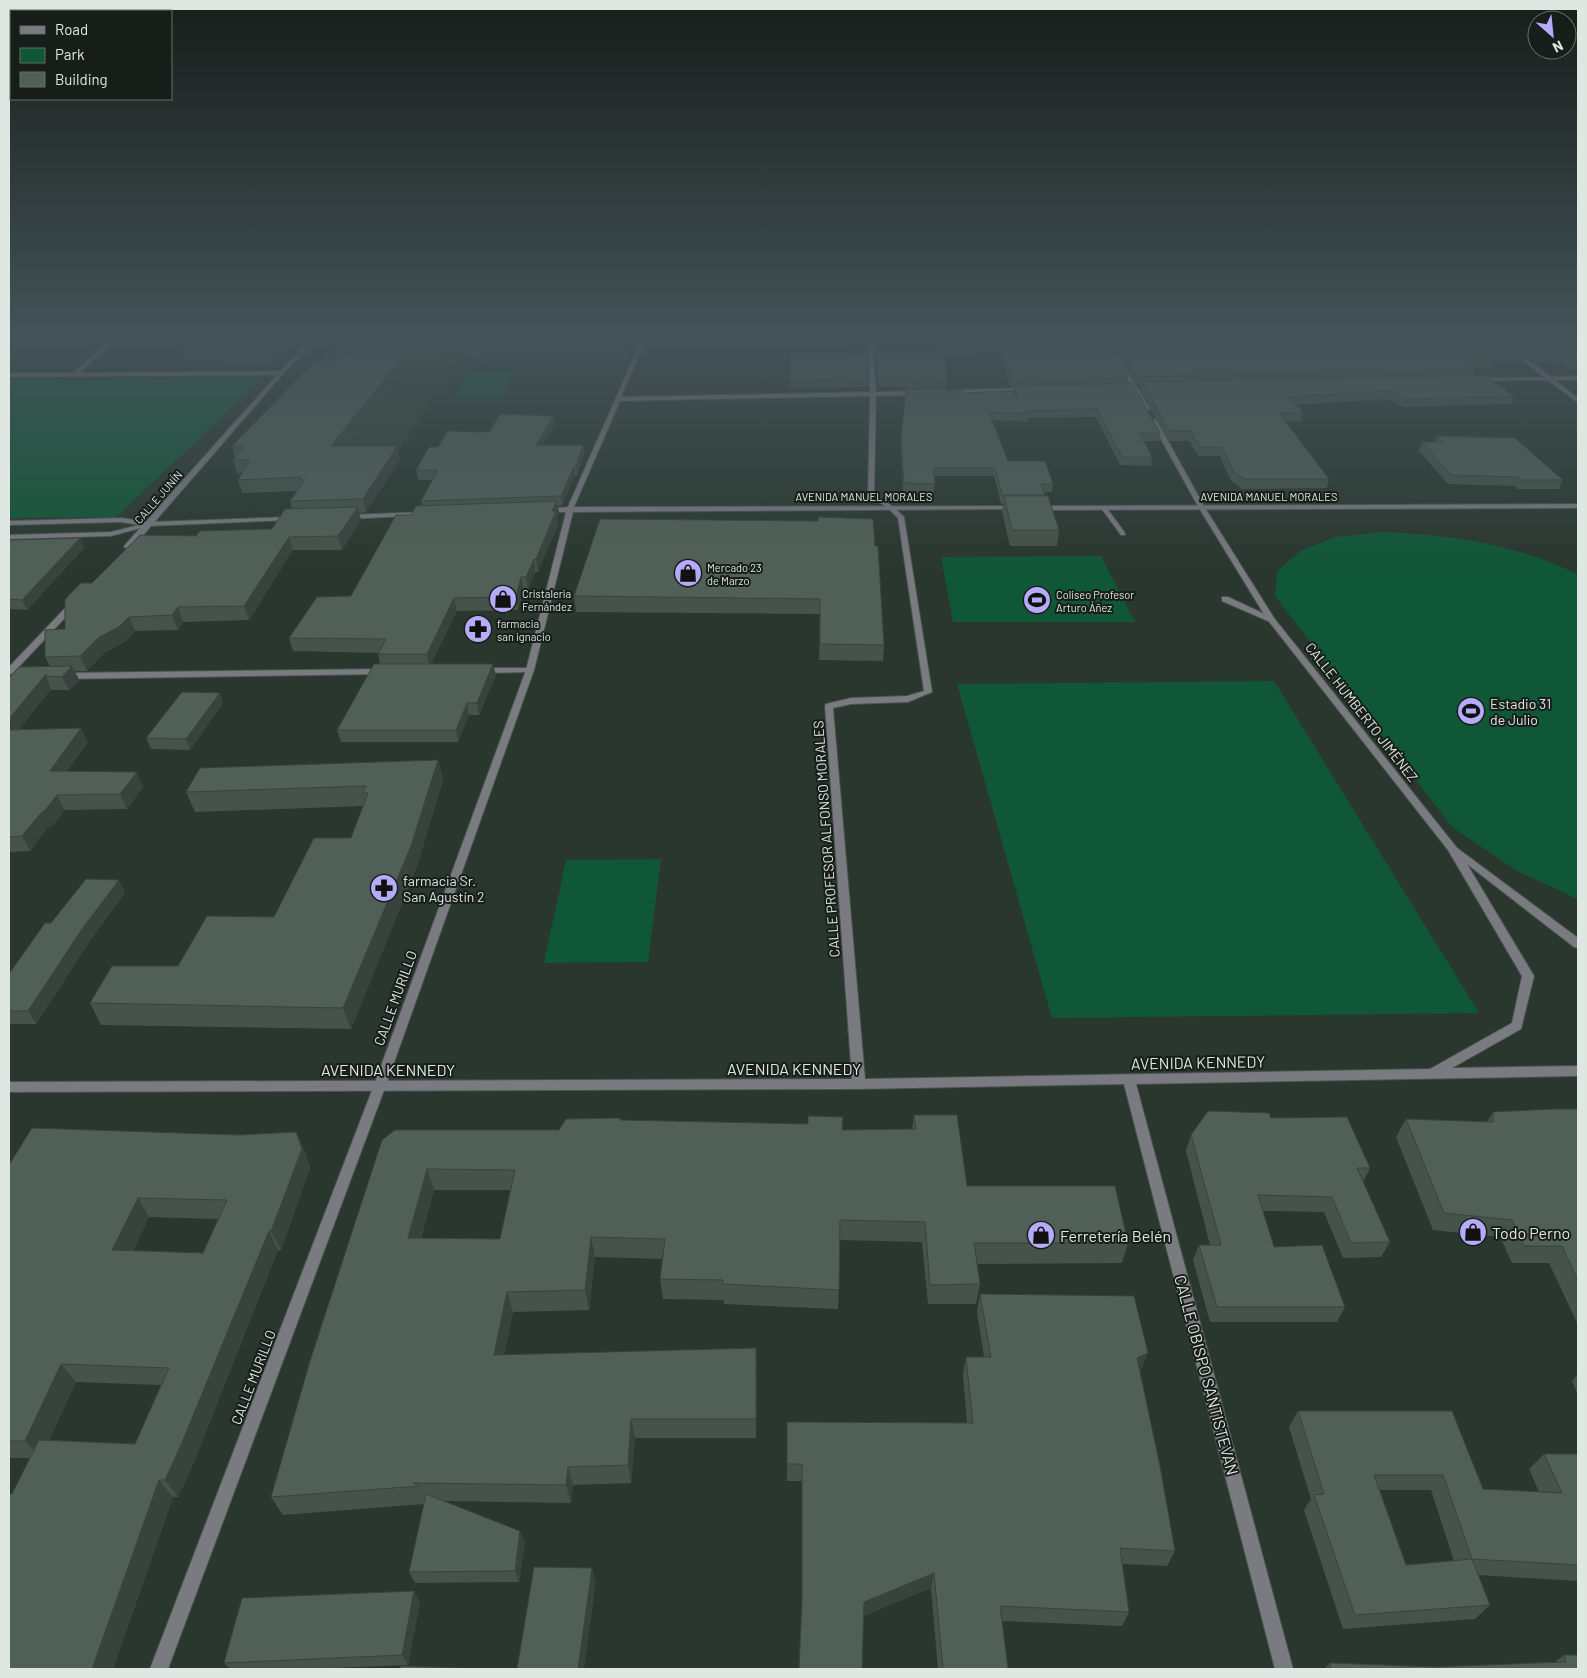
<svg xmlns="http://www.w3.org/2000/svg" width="1587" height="1678" font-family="Barlow,sans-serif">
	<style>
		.built { fill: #2f4337 }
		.green { fill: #105737 }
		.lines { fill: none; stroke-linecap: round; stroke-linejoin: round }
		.service-casing { stroke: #47534b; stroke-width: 2 }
		.minor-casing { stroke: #47534b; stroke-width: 2 }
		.tertiary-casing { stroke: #47534b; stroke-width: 2 }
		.service { fill: #7a7a81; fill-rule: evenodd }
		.minor { fill: #7a7a81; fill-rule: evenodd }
		.tertiary { fill: #7a7a81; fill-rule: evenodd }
		.wall { fill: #46534b; fill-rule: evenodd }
		.shaded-wall { fill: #39433d }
		.building { fill: #516057; stroke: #39433d; fill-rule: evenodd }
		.labels { text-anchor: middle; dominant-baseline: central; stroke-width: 4; stroke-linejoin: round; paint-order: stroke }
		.far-street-label { font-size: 11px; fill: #dee7e1; stroke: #171d19 }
		.far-poi-label { font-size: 11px; fill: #dee7e1; stroke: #171d19; text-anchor: start }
		.poi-label { font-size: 14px; fill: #dee7e1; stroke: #171d19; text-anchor: start }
		.street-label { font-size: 14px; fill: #dee7e1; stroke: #171d19 }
		.near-street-label { font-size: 16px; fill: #dee7e1; stroke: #171d19 }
		.near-poi-label { font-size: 16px; fill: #dee7e1; stroke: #171d19; text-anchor: start }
	</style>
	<rect width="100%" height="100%" fill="#2a372f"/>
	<path class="built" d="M344,334H637L627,360L458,362L393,459H236Z"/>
	<path class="green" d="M469,371H513L502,398H455Z
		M264,377L116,517L9,518V380Z
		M1384,532C1454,535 1514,544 1578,574V899L1517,871L1452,827L1275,596L1277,571L1301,551L1335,537Z
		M1101,556L1135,622H953L941,557Z
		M1274,681L1479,1013L1052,1018L957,684Z
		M661,859L648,962L544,963L566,860Z"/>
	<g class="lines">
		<g class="service-casing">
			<path id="service" d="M1104,506L1106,507L1125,533V535H1121L1101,508Z
				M1222,597H1228L1275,619L1271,621H1268L1222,601Z"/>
		</g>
		<g class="minor-casing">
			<path id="minor" d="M118,334H123L79,373L280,371L318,334H323L283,374L131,549H128L124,547L125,545L277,375L9,377V373H72Z
				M644,334H648L621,397L870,392L868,334H872L876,392L919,391L922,393L919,395L876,396L874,494L892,506L904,517L932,692L908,702L851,704L833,708L865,1079L1430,1069L1512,1023L1522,976L1448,850L1267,619L1199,508L1151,421L1154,419L1157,421L1205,508L1274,618L1457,848L1578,938V948L1574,947L1467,864L1534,976L1521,1029L1452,1068L1578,1066V1076L1136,1084L1293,1669H1275L1124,1084L859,1089L9,1092V1082L852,1079L825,706L826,704L851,698L907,696L924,691L898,518L888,508L868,495L870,396L620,401L573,509L568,510L567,509Z
				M1101,334H1105L1150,409L1149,410L1144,409Z
				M1514,349L1551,377L1578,376V380H1555L1578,398V403L1548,380L1476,381L1475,380L1478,378L1544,377L1512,352Z
				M1026,388L1028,389V391L951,394L948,392L951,390Z
				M71,602H77L78,604L12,674H9V667Z
				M481,668H530L534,670L530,672L478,673V669Z
				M382,669L385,670V674L64,679L60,676L64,673Z"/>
		</g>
		<g class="tertiary-casing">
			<path id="tertiary" d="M1578,504V508L1039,510L1036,508L1039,506Z
				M1015,506L1018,508L1017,509L573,512L534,670L386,1085L168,1669H150L374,1085L526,670L566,512H544L542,511V509L570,507Z
				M425,512L428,514L427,515L347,519L344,517L347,515Z
				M290,517L292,518V520L148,526L111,536L9,539V535L111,532L139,525L121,522L9,525V521L121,518L150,522Z"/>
		</g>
		<use href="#service" class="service"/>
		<use href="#minor" class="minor"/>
		<use href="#tertiary" class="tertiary"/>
	</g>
	<path class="wall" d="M9,334H85L75,341L9,343Z
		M202,334H305L274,364H224L223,359H186L183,351Z
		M363,334H503L519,351L484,361L447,346L438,360H412L345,446L400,459L366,512L359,513L361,520L342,550H293L249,620L183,622L178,630L135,631L126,641L104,653L87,671H75L79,680L69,690H52L51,689L19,729L88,742L67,771L143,787L127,809L65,810L54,824L47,828L30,851L9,852V678L50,666L45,657L65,629L92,583L196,536L272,529L292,509L290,501L297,491L242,493L238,480L242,473H237L233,460L235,458L232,446L338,360L351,348Z
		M920,334H1104L1128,377L1127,384L1160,433L1159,441H1144L1152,457L1151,466L1120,465L1096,417L1028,418V422L992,420L1008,461L1053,484L1052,492H1044V496L1059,530L1057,546H1010L1002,512L1003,504H1001L994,476H934L935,484L934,492H903L901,446L906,387H878L876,360V352L935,351L936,336ZM1000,352L1011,387H1014L1013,392L964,393L947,391L946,388L947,379L944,353Z
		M1107,334H1578V368L1568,369L1561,363L1535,362L1511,344L1525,355L1522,362H1494L1492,368H1472L1475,369L1473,375L1514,396L1511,404L1403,407L1387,399L1296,405L1303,412L1301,421H1285L1329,479L1327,488L1242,489L1231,481L1220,456H1198L1189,441H1169L1140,391L1141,384H1136Z
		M868,379V387L790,388V380Z
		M554,416L555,425L543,445H583L584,454L577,476H575L562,505L558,506L559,513L557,517L558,524L538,572H535L528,590H523L518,610L457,611L431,664L496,675L479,715H469L458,742H341L337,730L380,664L378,654L379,653L293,651L289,638L351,596L411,515L422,506L421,501L433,480H418L416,470L438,447L489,432Z
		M1437,436L1563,480L1559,489H1518L1514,486L1448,484L1419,451L1422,442H1434Z
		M80,538L84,548L27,610L9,609V540Z
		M875,546L884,645L883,661L819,660L820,614L576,612L574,596Z
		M223,703L190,750L151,749L146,738Z
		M438,760L443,780L417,866L351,1029L101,1025L90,1003L178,966L274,917L351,838L363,806L195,812L186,792Z
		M125,893L89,942L36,1024H9V974L51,923Z
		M1578,1109V1325L1549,1263H1512L1500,1237L1433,1230L1396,1137L1406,1119L1487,1122L1493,1112Z
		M914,1115L967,1186L1128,1243L1122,1263L977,1264L980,1284L976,1304H928L922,1242L840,1240L838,1309L724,1304V1300L663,1299L660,1279L663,1259L595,1257L589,1310L513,1312L504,1355L757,1367L756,1438H635L631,1483L573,1485L571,1503L445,1501L525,1542L519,1582L415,1583L409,1572L424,1504L283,1515L271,1497L382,1140L559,1130L620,1118V1120L842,1130H912ZM434,1190H510L500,1239L421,1238Z
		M1271,1118L1370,1168L1363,1182L1390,1242L1381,1257L1343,1258L1324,1212L1263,1211L1274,1247L1345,1307L1337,1322H1210L1193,1260L1199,1245H1210L1186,1151L1191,1135Z
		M305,1151L310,1168L281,1250H278L194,1462L178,1497H173L113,1669H9L12,1494L30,1458H9V1165ZM149,1217L218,1219L203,1253L133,1251ZM76,1382L161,1385L135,1444L49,1440Z
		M980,1294L1141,1371L1140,1372L1175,1551L1167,1566L1122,1564L1129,1612L1122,1626L1002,1621L1008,1669H938L931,1588L863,1616L802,1605V1481H787V1464L967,1423L963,1375L966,1357H984L977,1312Z
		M1578,1374V1395L1572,1381Z
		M1298,1411L1483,1489L1539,1492L1529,1469L1544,1454H1578V1581L1478,1575L1490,1605L1475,1619L1343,1629L1304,1510L1311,1499L1289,1427ZM1380,1490H1431L1454,1561L1406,1565Z
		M420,1601L408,1665L306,1669H230L224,1663Z
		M1564,1655L1578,1669H1324L1330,1663L1434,1667L1555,1662Z"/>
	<path class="shaded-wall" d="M74,334H85L75,341L73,335Z
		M295,334H305L274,364L272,356Z
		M445,335L447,346L438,360L436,348Z
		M518,340L519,351L484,361L482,350Z
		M409,348L412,360L335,459L331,446Z
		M554,416L555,425L538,454L536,445Z
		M583,445L584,454L577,476L576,467Z
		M397,446L400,459L366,512L363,499Z
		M574,467L575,476L562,505L561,496Z
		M557,501L559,513L557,517L558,524L538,572L536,559L552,511Z
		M358,507L361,520L342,550L338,536Z
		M289,537L293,550L249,620L244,606Z
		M80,538L84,548L27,610L22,600Z
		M534,559L535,572L528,590L526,577Z
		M521,577L523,590L518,610L516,597Z
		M454,598L457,611L430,667L427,654Z
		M178,607L183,622L178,630L172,615Z
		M129,617L135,631L126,641L104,653L87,671L80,656L98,638Z
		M493,664L496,675L479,715L477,703Z
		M72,666L79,680L69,690L62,677Z
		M46,674V676L51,689L9,742V719Z
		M220,693L223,703L190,750L186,739Z
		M467,703L469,715L458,742L456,730Z
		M81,728L88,742L57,785L50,771Z
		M438,760L443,780L417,866L351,1029L343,1008Z
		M137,772L143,787L127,809L120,794Z
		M57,795L65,810L54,824L47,828L30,851L22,836L40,814Z
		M119,880L125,893L89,942L36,1024L28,1011L82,929Z
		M296,1132L305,1151L310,1168L281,1250L271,1231Z
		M427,1169L434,1190L415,1258L408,1238Z
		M138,1198L149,1217L124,1269L112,1250Z
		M269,1231L278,1250L194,1462L178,1497L165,1480Z
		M591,1237L595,1257L589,1310L585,1290Z
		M507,1292L513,1312L500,1375L494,1355Z
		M756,1348L757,1367L756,1438Z
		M1148,1353L1141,1371L1130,1375L1137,1358Z
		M61,1364L76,1382L41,1458L25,1441Z
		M631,1419L635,1438L631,1483L628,1465Z
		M568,1467L573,1485L571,1503L566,1485Z
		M159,1480L173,1497L113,1669H92Z
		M520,1531L525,1542L519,1582L515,1571Z
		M592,1568L596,1582L584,1669H578Z
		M934,1573L931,1588L862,1616L864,1602Z
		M414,1591L420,1601L408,1665L402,1655Z"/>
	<path class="building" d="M9,334H74L73,335L9,337Z
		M202,334H295L272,356H222L227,351H183Z
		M363,334H503L518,340L482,350L445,335L436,348H409L331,446H397L363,499L290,501L305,480H300L301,477L238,480L250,460H233L245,446H232L316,360H338L351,348Z
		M936,334H1104L1128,377L1012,380L1001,345L935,346Z
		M1112,334H1498L1525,355H1487L1495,361L1462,360L1475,369L1137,377Z
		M1510,334H1578V361H1571L1564,355H1538Z
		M944,351L947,379L906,380V378H878L876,352Z
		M867,352L868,379L790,380L791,353Z
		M1484,375L1514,396L1405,399L1390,391L1288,397L1303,412L1279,413L1329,479H1245L1234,472L1222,447H1200L1191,431H1170L1142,382Z
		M1132,383L1160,433H1140L1152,457H1122L1097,409L1026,411L1029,414L989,412L1008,461H1045L1053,484H1041L1045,495H1002L995,468H933L935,484L904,483L901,438L906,389L947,388V391H963L964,393L1012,391L1018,399L1014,386Z
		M500,414L554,416L536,445H583L576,467H574L561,496L421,501L438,470H416L429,447H438L448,431L489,432Z
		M1437,436L1515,438L1563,480H1522L1518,477L1451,475L1422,442H1442Z
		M1004,496H1048L1059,530H1012Z
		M557,501L552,511H556L536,559H534L526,577H521L516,597L454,598L427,654H378L386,639L289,638L317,597L351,596L396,515H411L416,506Z
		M358,507L338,536L289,537L244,606L178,607L172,615L129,617L120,626L98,638L80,656L45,657V630L65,629V600L69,595L81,583H92L140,535L196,536L200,531L272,529L285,509Z
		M818,517L873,519L875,546H878L884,645L820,644V599L574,596L600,519L818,521Z
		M80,538L22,600L9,599V540Z
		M374,664H493L477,703H467L456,730H337Z
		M72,666L62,677L46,676V674L9,719V678L19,667Z
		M182,692L220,693L186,739L146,738Z
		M81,728L50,771L137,772L120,794L57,795L46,809L40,814L22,836L9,837V730Z
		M438,760L411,846L343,1008L90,1003L112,966H178L207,916L274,917L314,838H351L368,793H363L366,786L186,792L200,768Z
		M86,879L119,880L82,929L28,1011H9V974L45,923H51Z
		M1552,1109H1578V1280L1562,1246H1524L1512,1220L1444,1213L1406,1119L1493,1122V1112Z
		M1208,1111L1269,1113L1271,1118L1347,1117L1370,1168H1357L1390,1242L1351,1243L1332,1197L1258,1195L1274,1247L1322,1245L1345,1307H1217L1199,1245H1221L1191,1135Z
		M914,1115H957L967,1186H1115L1128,1243H974L980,1284L930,1285L925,1222L840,1220L839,1290L723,1284V1280L660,1279L665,1239L591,1237L585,1290L507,1292L494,1355L756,1348V1419H631L628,1465L568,1467L566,1485L413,1483L420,1486L271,1497L310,1361L382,1140L395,1130H559L566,1119L620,1118V1120L808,1124V1116L843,1117L842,1130L916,1129ZM427,1169L515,1170L500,1239L408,1238Z
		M32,1128L239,1135L296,1132L302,1149L271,1231H269L181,1445L165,1480H159L92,1669H9V1494H12L39,1440L135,1444L169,1368L61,1364L25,1441H9V1165ZM138,1198L227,1200L203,1253L112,1250Z
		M980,1294L1134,1296L1148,1353L1137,1358L1160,1466L1175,1551L1120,1548L1129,1612L1000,1606L1008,1669H943L934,1573L864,1602L862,1669H799L802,1601V1464H787V1422L973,1423L966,1357H991Z
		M1298,1411H1452L1483,1489L1562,1493L1544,1454H1578V1565L1472,1559L1490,1605L1355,1615L1314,1495L1324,1494ZM1374,1475H1443L1472,1559L1406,1565Z
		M426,1494L520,1531L515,1571L409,1572Z
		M534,1567L592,1568L578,1669H517Z
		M414,1591L402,1655L224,1663L242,1598Z
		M1564,1655H1578V1669H1331L1330,1663L1434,1667L1566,1662Z
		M401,1666L494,1669H400Z"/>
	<linearGradient id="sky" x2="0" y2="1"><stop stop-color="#171e1a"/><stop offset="0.59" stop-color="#445358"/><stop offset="1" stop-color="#445358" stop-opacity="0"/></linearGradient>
	<rect width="1587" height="569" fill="url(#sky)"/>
	<defs>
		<g id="shop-disc" transform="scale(1.4375)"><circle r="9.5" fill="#b5acf9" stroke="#171d19"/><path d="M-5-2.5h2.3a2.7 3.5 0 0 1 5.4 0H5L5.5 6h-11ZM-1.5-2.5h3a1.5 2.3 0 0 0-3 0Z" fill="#111"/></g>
		<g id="stadium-disc" transform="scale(1.4375)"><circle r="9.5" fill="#b5acf9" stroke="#171d19"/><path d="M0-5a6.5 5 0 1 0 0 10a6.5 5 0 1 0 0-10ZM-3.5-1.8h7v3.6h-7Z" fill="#111"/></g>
		<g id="pharmacy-disc" transform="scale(1.4375)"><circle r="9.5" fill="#b5acf9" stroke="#171d19"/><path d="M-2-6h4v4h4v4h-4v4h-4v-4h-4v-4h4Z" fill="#111"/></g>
	</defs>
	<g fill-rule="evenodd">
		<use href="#shop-disc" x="688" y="573"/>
		<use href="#shop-disc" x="503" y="599"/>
		<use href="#stadium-disc" x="1037" y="600"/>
		<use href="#pharmacy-disc" x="478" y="629"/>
		<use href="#stadium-disc" x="1471" y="711"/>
		<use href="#pharmacy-disc" x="384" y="888"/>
		<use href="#shop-disc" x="1473" y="1232"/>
		<use href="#shop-disc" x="1041" y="1235"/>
	</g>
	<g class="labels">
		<g class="far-street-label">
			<text x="864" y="496">AVENIDA MANUEL MORALES</text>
			<text x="1269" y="496">AVENIDA MANUEL MORALES</text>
			<text transform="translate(158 497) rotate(-49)">CALLE JUNÍN</text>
		</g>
		<g class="far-poi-label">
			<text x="707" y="567">Mercado 23<tspan x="707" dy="13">de Marzo</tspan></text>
			<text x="522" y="593">Cristaleria<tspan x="522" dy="13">Fernández</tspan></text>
			<text x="1056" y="594">Coliseo Profesor<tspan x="1056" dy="13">Arturo Áñez</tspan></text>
			<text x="497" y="623">farmacia<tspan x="497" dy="13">san ignacio</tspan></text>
		</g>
		<g class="poi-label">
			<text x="1490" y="703">Estadio 31<tspan x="1490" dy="16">de Julio</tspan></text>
			<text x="403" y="880">farmacia Sr.<tspan x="403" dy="16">San Agustín 2</tspan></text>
		</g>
		<g class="street-label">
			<text transform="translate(1362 712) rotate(52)">CALLE HUMBERTO JIMÉNEZ</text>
			<text transform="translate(826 839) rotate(-94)">CALLE PROFESOR ALFONSO MORALES</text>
			<text transform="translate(395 998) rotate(-70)">CALLE MURILLO</text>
			<text transform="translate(253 1377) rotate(-69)">CALLE MURILLO</text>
		</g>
		<g class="near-street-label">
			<text transform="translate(1198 1062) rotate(-1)">AVENIDA KENNEDY</text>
			<text x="794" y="1068">AVENIDA KENNEDY</text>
			<text x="388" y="1069">AVENIDA KENNEDY</text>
			<text transform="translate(1207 1375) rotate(75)">CALLE OBISPO SANTISTEVAN</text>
		</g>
		<g class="near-poi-label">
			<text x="1492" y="1232">Todo Perno</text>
			<text x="1060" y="1235">Ferretería Belén</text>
		</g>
	</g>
	<rect width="1587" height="1678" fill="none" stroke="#dee7e1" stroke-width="20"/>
	<rect x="10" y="10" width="162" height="90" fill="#171d19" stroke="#676e69"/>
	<rect x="20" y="26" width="25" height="8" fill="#7a7a81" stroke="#676e69"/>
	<text x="55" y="35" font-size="15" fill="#dee7e1">Road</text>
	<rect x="20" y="48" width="25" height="15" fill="#105737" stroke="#676e69"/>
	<text x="55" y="60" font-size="15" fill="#dee7e1">Park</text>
	<rect x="20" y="72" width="25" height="15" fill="#516057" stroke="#676e69"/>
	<text x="55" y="85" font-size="15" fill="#dee7e1">Building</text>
	<g transform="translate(1552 35) rotate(153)"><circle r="24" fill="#171d19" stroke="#676e69"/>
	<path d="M0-4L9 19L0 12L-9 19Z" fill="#b5acf9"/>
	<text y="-8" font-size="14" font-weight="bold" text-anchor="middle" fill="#dee7e1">N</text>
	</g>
</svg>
